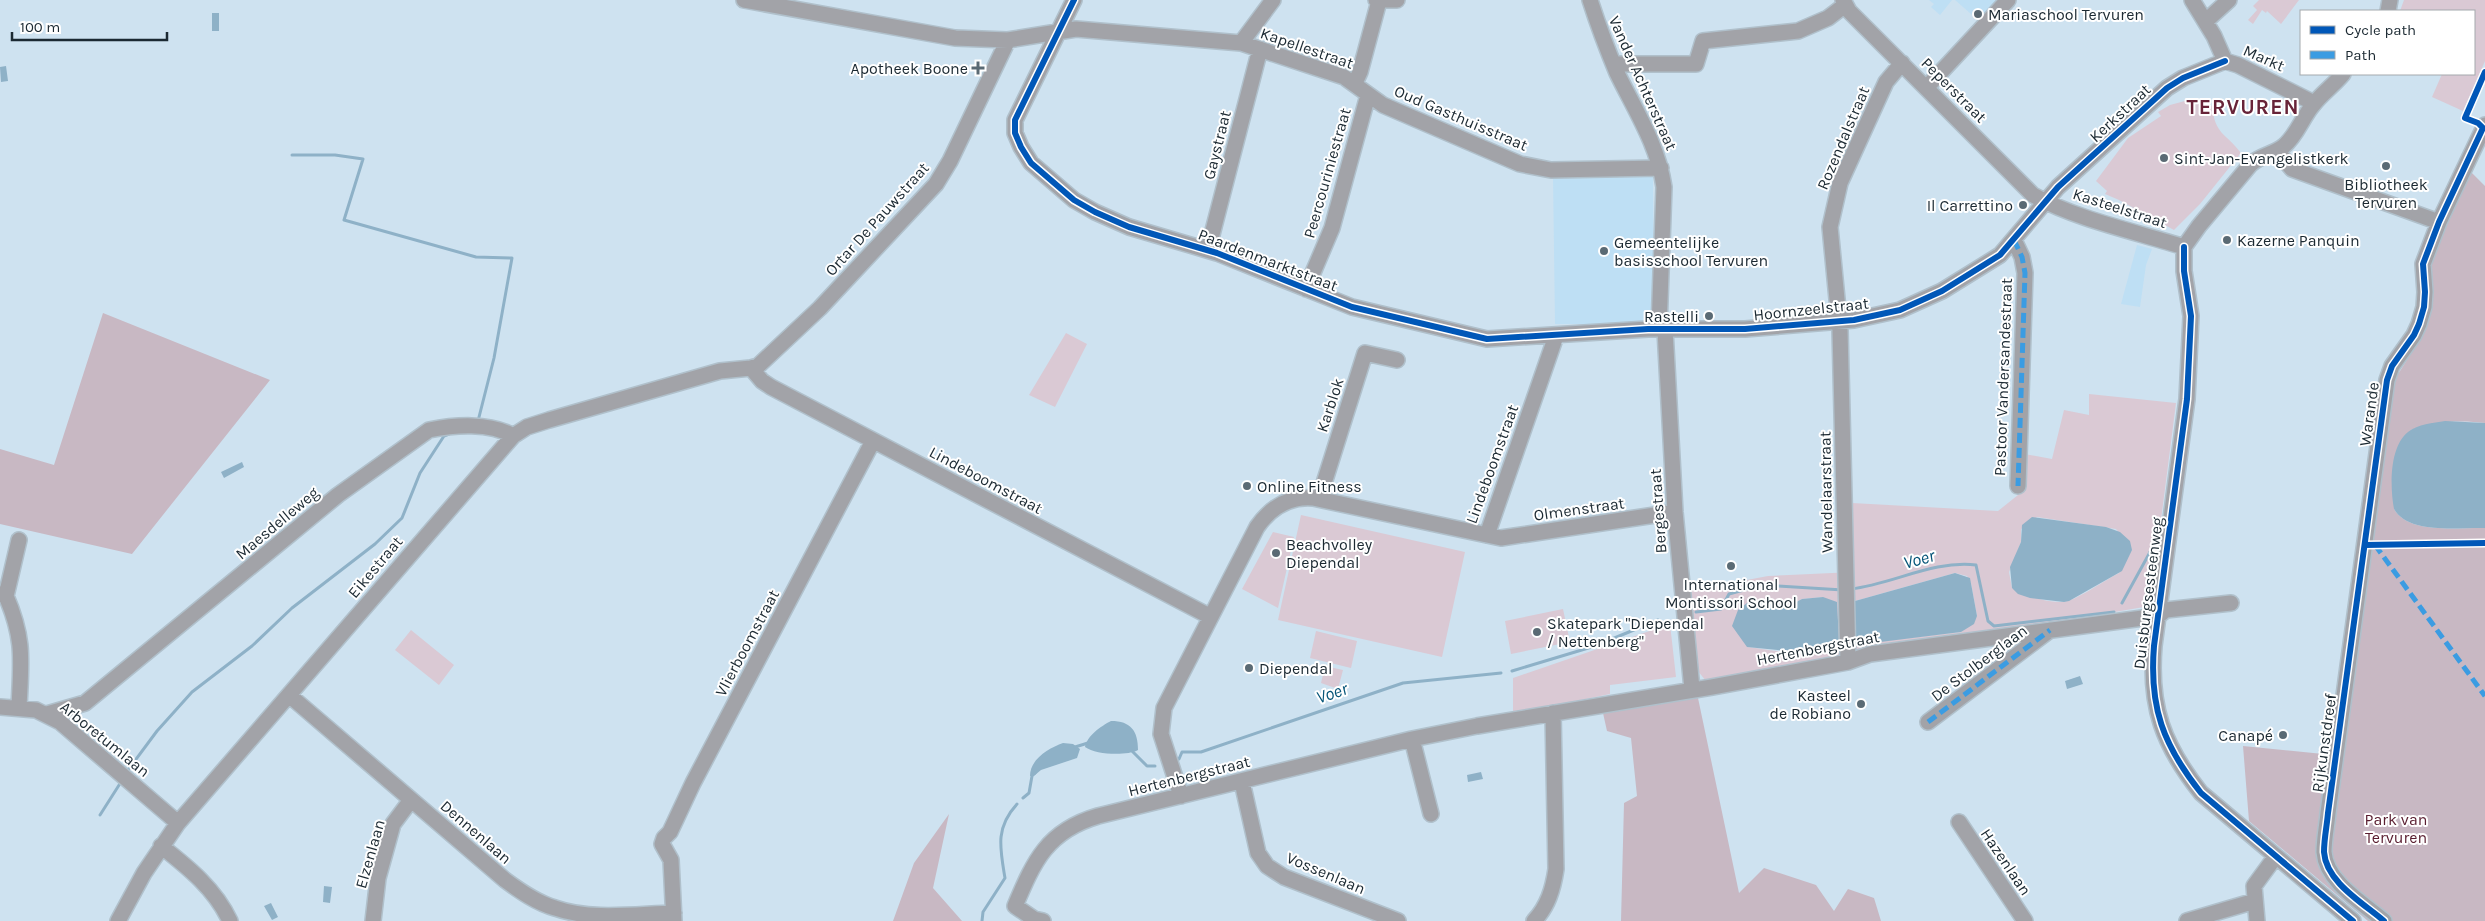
<svg xmlns="http://www.w3.org/2000/svg" width="2485" height="921" font-family="Karla,sans-serif">
	<style>
		.built { fill: #bedff4 }
		.green { fill: #dac9d4; fill-rule: evenodd }
		.forest { fill: #c8b8c3 }
		.water { fill: #8eb1c7 }
		.lines { fill: none; stroke-linecap: round; stroke-linejoin: round }
		.stream { stroke: #8eb1c7; stroke-width: 3 }
		.minor-casing { stroke: #b0c0cb; stroke-width: 18 }
		.minor { stroke: #a2a3a8; stroke-width: 15 }
		.quiet { stroke: #3b9ce2; stroke-width: 5; stroke-dasharray: 10 5; stroke-linecap: butt }
		.cycleway-casing { stroke: #fff; stroke-width: 9 }
		.cycleway { stroke: #0057b8; stroke-width: 6 }
		.poi-dot { fill: #5a6a74; stroke: #fff; stroke-width: 2 }
		.labels { text-anchor: middle; dominant-baseline: central; stroke-width: 4; stroke-linejoin: round; paint-order: stroke }
		.poi-label { font-size: 16px; fill: #1b2932; stroke: #fff; text-anchor: start }
		.street-label { font-size: 16px; fill: #1b2932; stroke: #fff }
		.park-label { font-size: 16px; fill: #591d2f; stroke: #fff }
		.water-label { font-size: 18px; font-style: italic; fill: #065578; stroke: #fff }
		.district-label { font-size: 21px; font-weight: bold; letter-spacing: 1px; fill: #672338; stroke: #fff }
	</style>
	<rect width="100%" height="100%" fill="#cee2f0"/>
	<path class="built" d="M1929,0H1952L1940,15L1931,7L1934,4Z
		M1955,0H1999L1979,21Z
		M1653,174L1654,321L1650,324H1555L1553,175Z
		M2137,245L2152,249L2146,265L2140,307L2121,304Z"/>
	<path class="green" d="M2259,0H2299L2281,24L2267,11L2266,13L2262,10L2253,24L2248,20L2257,10L2253,6Z
		M2404,0H2485V61L2463,111L2432,97L2442,74H2474V11H2400Z
		M2196,98L2212,106C2215,135 2226,133 2241,153L2200,204L2174,230L2119,200L2105,194L2107,191L2096,181L2128,138L2161,116L2158,112L2170,105Z
		M1066,333L1087,344L1055,407L1029,395Z
		M2089,394L2176,403L2150,606L1706,681L1693,665L1688,591L1768,576L1854,572L1852,503L1998,511L2018,495L2019,453L2052,459L2064,410L2089,415ZM2037,517L2116,529L2132,550C2126,558 2125,566 2119,573C2105,580 2080,598 2067,601C2051,605 2026,595 2012,588L2009,572L2021,542V529ZM1955,573L1967,576L1971,583L1977,616L1961,632L1856,644L1853,638L1855,601ZM1823,597L1839,641C1830,663 1768,649 1747,647L1770,602L1787,607L1802,599Z
		M1301,515L1465,552L1442,657L1278,620Z
		M1273,532L1294,537L1278,608L1242,589Z
		M1563,609L1570,642L1511,654L1505,621Z
		M1670,624L1676,677L1610,685V694L1513,714V678Z
		M411,630L454,665L439,685L395,650Z
		M1316,631L1357,641L1351,668L1310,658Z
		M1325,666L1343,670L1338,689L1321,683Z"/>
	<path class="forest" d="M2470,171L2485,186V423C2462,420 2432,421 2411,430L2394,509C2409,535 2459,527 2485,528V921H2368L2249,821L2243,746L2343,756L2393,382L2421,338L2430,265Z
		M103,313L270,380L132,554L0,524V449L54,465Z
		M1698,698L1739,893L1764,868L1816,885L1834,911L1848,889L1874,898L1881,921H1621L1624,803L1637,796L1631,738L1607,731L1603,713Z
		M949,814L933,888L962,921H893L914,863Z"/>
	<path class="water" d="M212,13H219V31H212Z
		M6,66L8,81L1,82L0,67Z
		M2445,421L2485,423V528C2459,527 2409,535 2394,509C2390,488 2389,447 2408,432C2418,424 2433,423 2445,421Z
		M242,462L244,467L224,478L221,472Z
		M2032,517L2106,527L2120,532L2130,541L2132,550L2122,571L2069,601L2064,602L2030,598L2018,594L2012,588L2010,567L2021,542L2022,525Z
		M1955,573L1970,578L1977,616L1974,624L1961,632L1856,645L1853,638V604L1855,601Z
		M1823,597L1837,602L1839,641L1831,651L1818,654L1747,647L1732,626L1738,610L1751,600L1787,607L1802,599Z
		M2080,676L2083,684L2067,689L2065,681Z
		M1111,721C1131,721 1138,731 1138,750C1127,756 1096,755 1085,747C1087,736 1101,726 1111,721Z
		M1063,743L1073,744L1080,749L1077,758L1041,770L1035,775L1030,776C1030,759 1049,748 1063,743Z
		M1481,772L1483,779L1468,782L1467,775Z
		M324,886L332,887L330,903L323,902Z
		M271,903L278,917L272,920L264,906Z"/>
	<g class="lines">
		<path class="stream" d="M292,155H335L363,159L344,220L476,257L512,258L494,358L478,421
			M1851,589C1893,584 1933,560 1976,565L1988,621L1994,626L2114,612
			M2122,603L2155,543
			M1696,612L1721,609L1729,594L1762,585L1843,590
			M1512,671L1595,646L1658,620
			M1075,747L1088,743
			M1132,751L1147,766H1155
			M1179,759L1182,752H1201L1403,683L1501,673
			M128,770L157,731L192,692L252,646L292,608L375,544L402,518L420,473L444,436L449,434
			M1023,798L1029,793L1032,776L1035,773
			M100,815L121,782
			M982,921L983,912L1005,878C1000,848 995,828 1017,804"/>
		<g class="minor-casing">
			<path id="minor" d="M744,0L955,38L1008,40L1076,29L1241,43L1344,77L1383,105L1520,164L1551,170L1661,168
				M1074,0L1015,120V133L1021,147L1031,163L1074,200L1095,212L1129,227L1217,253L1352,307L1487,339L1648,329H1745L1854,320L1900,310L1942,291L2000,255L2058,187L2167,88L2183,78L2225,61
				M1376,0H1397
				M1590,0C1598,25 1607,49 1617,73C1635,110 1658,145 1664,187L1659,329
				M1843,0L1849,11L2033,195C2075,219 2137,232 2184,247
				M2192,0L2214,36L2225,61
				M2388,11L2390,0
				M2206,21L2229,0
				M1241,43L1273,0
				M2225,61L2238,65L2314,103
				M1614,64H1696L1703,41L1798,31L1828,18L1845,5
				M1355,83L1360,72L1379,1
				M1927,87L2008,0
				M2277,151L2292,169L2439,222
				M2014,240L2022,257L2025,273L2018,486
				M2184,247V271L2191,316L2187,399L2154,646C2149,707 2163,745 2201,793L2353,921
				M2184,247L2199,226L2250,165C2260,155 2273,155 2284,146C2297,135 2302,118 2313,105C2321,94 2333,86 2343,74
				M1208,250L1260,49
				M1306,289L1332,228L1368,95
				M1665,330L1675,512L1692,689
				M751,368L762,381L771,387L1209,616
				M1319,499L1365,353L1397,360
				M1487,535L1556,336
				M0,594L6,596C25,640 21,661 19,708
				M6,596L19,540
				M1848,662L1840,330L1830,227L1840,183L1886,82L1902,63
				M289,695L505,880C520,891 537,903 555,908C592,921 636,914 674,913
				M0,707L36,710L60,722L178,823
				M47,714L85,703L338,495L429,430C454,425 490,422 513,436
				M1928,722L2050,630
				M1412,739L1431,814
				M1242,782L1258,853L1267,866L1284,877L1398,921
				M1181,796L1161,734L1164,708L1257,527C1271,507 1289,496 1313,498L1501,538L1675,512
				M1959,822L2025,921
				M161,846C189,868 215,889 230,921
				M1015,906C1034,861 1047,831 1098,816L1412,739L1477,726L1712,687L1848,662L1870,654L2158,616L2166,610L2231,603
				M1015,906L1034,919L1043,921
				M118,921L144,873L178,823L513,436L527,427L549,420L720,371L751,368L758,366L820,308L936,184L950,161L1008,40
				M373,921L378,878L393,824L411,800
				M674,921L671,860L662,844L664,838L670,832L693,783L873,441
				M1534,921C1548,906 1553,889 1556,869L1553,713
				M2187,921L2255,901
				M2257,921L2254,886L2276,856
				M2384,921C2363,903 2326,882 2324,852C2324,839 2327,825 2328,813L2387,380L2392,366L2414,335L2419,324L2424,307L2425,292L2423,264L2439,222L2485,125"/>
		</g>
		<use href="#minor" class="minor"/>
		<path class="quiet" d="M2014,240L2022,257L2025,273L2018,486
			M2375,545L2485,696
			M1928,722L2050,630"/>
		<g class="cycleway-casing">
			<path id="cycleway" d="M1074,0L1015,120V133L1021,147L1031,163L1074,200L1095,212L1129,227L1217,253L1352,307L1487,339L1648,329H1745L1854,320L1900,310L1942,291L2000,255L2058,187L2167,88L2183,78L2225,61
				M2184,247V271L2191,316L2187,399L2154,646C2149,707 2163,745 2201,793L2353,921
				M2365,545L2485,543
				M2384,921C2363,903 2326,882 2324,852C2324,839 2327,825 2328,813L2387,380L2392,366L2414,335L2419,324L2424,307L2425,292L2423,264L2439,222L2483,128L2478,123L2465,118L2485,72"/>
		</g>
		<use href="#cycleway" class="cycleway"/>
	</g>
	<g class="poi-dot">
		<circle cx="1978" cy="14" r="5"/>
		<path d="M975.5 60.5h5v5h5v5h-5v5h-5v-5h-5v-5h5z"/>
		<circle cx="2164" cy="158" r="5"/>
		<circle cx="2386" cy="166" r="5"/>
		<circle cx="2023" cy="205" r="5"/>
		<circle cx="2227" cy="240" r="5"/>
		<circle cx="1604" cy="251" r="5"/>
		<circle cx="1709" cy="316" r="5"/>
		<circle cx="1247" cy="486" r="5"/>
		<circle cx="1276" cy="553" r="5"/>
		<circle cx="1731" cy="566" r="5"/>
		<circle cx="1537" cy="632" r="5"/>
		<circle cx="1249" cy="668" r="5"/>
		<circle cx="1861" cy="704" r="5"/>
		<circle cx="2283" cy="735" r="5"/>
	</g>
	<g class="labels">
		<g class="poi-label">
			<text x="1988" y="14">Mariaschool Tervuren</text>
			<text x="968" y="68" text-anchor="end">Apotheek Boone</text>
			<text x="2174" y="158">Sint-Jan-Evangelistkerk</text>
			<text x="2386" y="184" text-anchor="middle">Bibliotheek<tspan x="2386" dy="18">Tervuren</tspan></text>
			<text x="2013" y="205" text-anchor="end">Il Carrettino</text>
			<text x="2237" y="240">Kazerne Panquin</text>
			<text x="1614" y="242">Gemeentelijke<tspan x="1614" dy="18">basisschool Tervuren</tspan></text>
			<text x="1699" y="316" text-anchor="end">Rastelli</text>
			<text x="1257" y="486">Online Fitness</text>
			<text x="1286" y="544">Beachvolley<tspan x="1286" dy="18">Diependal</tspan></text>
			<text x="1731" y="584" text-anchor="middle">International<tspan x="1731" dy="18">Montissori School</tspan></text>
			<text x="1547" y="623">Skatepark "Diependal<tspan x="1547" dy="18">/ Nettenberg"</tspan></text>
			<text x="1259" y="668">Diependal</text>
			<text x="1851" y="695" text-anchor="end">Kasteel<tspan x="1851" dy="18">de Robiano</tspan></text>
			<text x="2273" y="735" text-anchor="end">Canapé</text>
		</g>
		<g class="street-label">
			<text transform="translate(1307 48) rotate(19)">Kapellestraat</text>
			<text transform="translate(2264 58) rotate(24)">Markt</text>
			<text transform="translate(1643 83) rotate(66)">Vander Achterstraat</text>
			<text transform="translate(1954 90) rotate(45)">Peperstraat</text>
			<text transform="translate(2120 113) rotate(-43)">Kerkstraat</text>
			<text transform="translate(1461 118) rotate(23)">Oud Gasthuisstraat</text>
			<text transform="translate(1843 138) rotate(-67)">Rozendalstraat</text>
			<text transform="translate(1217 145) rotate(-76)">Gaystraat</text>
			<text transform="translate(1327 173) rotate(-74)">Peercouriniestraat</text>
			<text transform="translate(2120 208) rotate(18)">Kasteelstraat</text>
			<text transform="translate(877 219) rotate(-48)">Ortar De Pauwstraat</text>
			<text transform="translate(1268 260) rotate(21)">Paardenmarktstraat</text>
			<text transform="translate(1811 309) rotate(-6)">Hoornzeelstraat</text>
			<text transform="translate(2003 377) rotate(-88)">Pastoor Vandersandestraat</text>
			<text transform="translate(1330 405) rotate(-72)">Karblok</text>
			<text transform="translate(2369 414) rotate(-82)">Warande</text>
			<text transform="translate(1492 464) rotate(-70)">Lindeboomstraat</text>
			<text transform="translate(986 480) rotate(28)">Lindeboomstraat</text>
			<text transform="translate(1826 492) rotate(-91)">Wandelaarstraat</text>
			<text transform="translate(1579 509) rotate(-8)">Olmenstraat</text>
			<text transform="translate(1658 511) rotate(-94)">Bergestraat</text>
			<text transform="translate(277 523) rotate(-40)">Maesdelleweg</text>
			<text transform="translate(375 567) rotate(-50)">Eikestraat</text>
			<text transform="translate(2148 593) rotate(-83)">Duisburgsesteenweg</text>
			<text transform="translate(747 643) rotate(-62)">Vlierboomstraat</text>
			<text transform="translate(1818 648) rotate(-11)">Hertenbergstraat</text>
			<text transform="translate(1979 663) rotate(-37)">De Stolberglaan</text>
			<text transform="translate(105 739) rotate(39)">Arboretumlaan</text>
			<text transform="translate(2324 743) rotate(-82)">Rijkunstdreef</text>
			<text transform="translate(1189 776) rotate(-14)">Hertenbergstraat</text>
			<text transform="translate(476 832) rotate(41)">Dennenlaan</text>
			<text transform="translate(370 854) rotate(-74)">Elzenlaan</text>
			<text transform="translate(2006 862) rotate(56)">Hazenlaan</text>
			<text transform="translate(1326 873) rotate(23)">Vossenlaan</text>
		</g>
		<g class="park-label">
			<text x="2396" y="819">Park van<tspan x="2396" dy="18">Tervuren</tspan></text>
		</g>
		<g class="water-label">
			<text transform="translate(1919 559) rotate(-15)">Voer</text>
			<text transform="translate(1332 693) rotate(-19)">Voer</text>
		</g>
		<g class="district-label">
			<text x="2243" y="107">TERVUREN</text>
		</g>
	</g>
	<rect x="2300" y="10" width="175" height="65" fill="#ffffff" stroke="#a4a9ad"/>
	<rect x="2310" y="26" width="25" height="8" fill="#0057b8" stroke="#a4a9ad"/>
	<text x="2345" y="35" font-size="15" fill="#1b2932">Cycle path</text>
	<rect x="2310" y="51" width="25" height="8" fill="#3b9ce2" stroke="#a4a9ad"/>
	<text x="2345" y="60" font-size="15" fill="#1b2932">Path</text>
	<path d="M12 32v8h155v-8" fill="none" stroke="#1b2932" stroke-width="2.5"/>
	<text x="20" y="32" font-size="15" fill="#1b2932" stroke="#ffffff" stroke-width="4" paint-order="stroke">100 m</text>
</svg>
